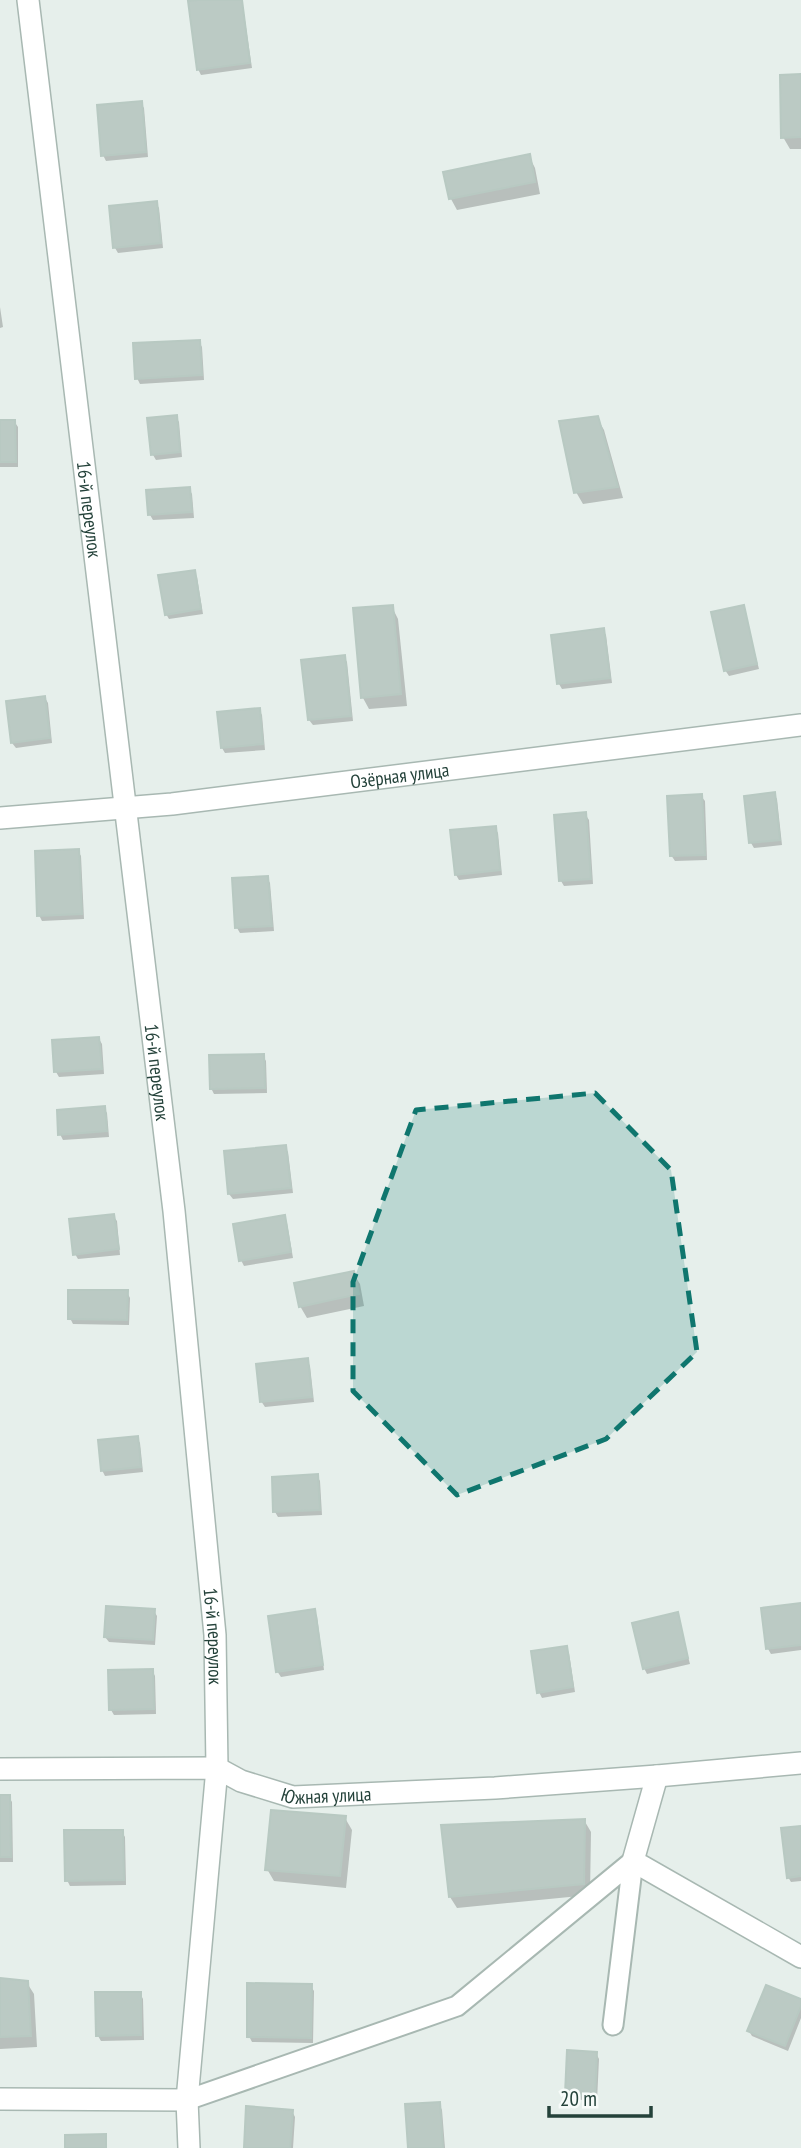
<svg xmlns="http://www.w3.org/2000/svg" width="801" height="2148" font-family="'PT Sans Narrow',sans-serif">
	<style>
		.shadow { fill: #0003 }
		.building { fill: #bbcac4; stroke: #b8c9c2; stroke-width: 2 }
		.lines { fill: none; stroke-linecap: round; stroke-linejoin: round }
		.service-casing { stroke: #a8b8b2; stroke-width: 23 }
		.minor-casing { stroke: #a8b8b2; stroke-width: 24 }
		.service { stroke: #fff; stroke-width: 19 }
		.minor { stroke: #fff; stroke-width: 21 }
		.marked { fill: #0f766e; fill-opacity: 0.2; stroke: #0f766e; stroke-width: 5; stroke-dasharray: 14 9; stroke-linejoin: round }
		.labels { text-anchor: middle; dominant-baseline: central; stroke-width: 5; stroke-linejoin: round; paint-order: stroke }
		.street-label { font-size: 19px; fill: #24423a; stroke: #f7fbf9 }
	</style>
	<rect width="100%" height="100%" fill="#e6efeb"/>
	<path class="shadow" d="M211,0H242L252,68L201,75L198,69Z
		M801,76V149H790L783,137Z
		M141,103L144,108L148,157L106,161L103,155Z
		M529,156L535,168L540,194L457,210L451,199L445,173Z
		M156,203L159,208L163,248L118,253L115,248Z
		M0,307L3,327L0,328Z
		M199,342L202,347L204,380L140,384L137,378Z
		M176,417L179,422L182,457L156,460L153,455Z
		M597,418L604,430L623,498L583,504L576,492Z
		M14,421L18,427V467H0V422Z
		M189,489L192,494L194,518L153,520L150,515Z
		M194,572L197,577L203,614L169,619L166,614Z
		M392,607L398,619L407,706L369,709L363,698Z
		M743,607L759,669L729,676L725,670Z
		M603,630L606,635L612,683L562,689L559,684Z
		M344,657L347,662L353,721L313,725L309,720Z
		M45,698L48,703L52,743L16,748L12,743Z
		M259,710L262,715L265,750L225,753L222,748Z
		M774,794L777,799L782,845L754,848L751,843Z
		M701,796L705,801L707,860L675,861L671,855Z
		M585,814L589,820L593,884L564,886L561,881L556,816Z
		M495,828L498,833L502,875L459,880L456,875Z
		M78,851L81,856L84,919L42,921L39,915Z
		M267,878L270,883L274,931L240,933L237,928Z
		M99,1039L102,1044L104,1074L59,1077L56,1072L53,1042Z
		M263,1056L266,1061L267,1093L214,1094L211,1088Z
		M104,1108L107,1113L109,1137L63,1140L60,1134Z
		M285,1147L288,1152L293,1193L233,1199L229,1194Z
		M113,1216L117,1221L120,1255L78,1259L75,1254Z
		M284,1217L287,1223L293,1258L244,1266L241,1260Z
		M353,1273L360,1284L364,1306L307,1318L300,1306Z
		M127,1292L130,1298L129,1325L73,1324L70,1318Z
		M307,1360L310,1366L314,1402L265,1407L261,1401Z
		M137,1438L140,1443L143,1472L105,1476L102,1470Z
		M317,1476L320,1481L322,1515L278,1517L275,1512Z
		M801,1605V1650L771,1654L768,1649L763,1610Z
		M154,1611L157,1616L155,1645L109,1642L105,1637Z
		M314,1611L317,1616L324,1670L281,1677L277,1671Z
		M677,1614L690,1664L647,1674L644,1668Z
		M566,1647L569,1653L575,1692L542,1698L539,1692Z
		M152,1670L155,1676L156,1714L114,1715L111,1710Z
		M0,1797H9L12,1802L13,1862H0Z
		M345,1818L352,1830L346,1888L274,1881L267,1869Z
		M584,1820L591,1832L590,1895L457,1908L450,1897Z
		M801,1828V1881L791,1882L788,1877Z
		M122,1832L125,1837L126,1885L70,1886L67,1880Z
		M0,1980L27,1983L34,1994L37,2047L0,2049Z
		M310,1985L314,1991L313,2043L252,2042L249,2036Z
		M140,1993L143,1999L144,2040L101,2041L98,2036Z
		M801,2001V2018L788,2051L752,2036L749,2031Z
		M596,2053L599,2059L597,2101L570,2099L566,2094Z
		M439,2104L442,2110L445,2148H410Z
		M292,2111L295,2117L293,2148H245Z"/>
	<path class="building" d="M197,0H242L250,63L197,70L188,1Z
		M801,74V137L781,138L780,75Z
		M142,101L146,152L101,156L97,105Z
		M530,154L535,182L449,199L443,172Z
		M157,201L161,243L113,248L109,206Z
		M200,340L202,375L135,379L133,343Z
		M177,415L180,452L151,455L147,418Z
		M598,416L618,487L574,493L559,421Z
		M0,420H15L16,462H0Z
		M190,487L192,512L148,515L146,490Z
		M195,570L201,609L165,615L158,575Z
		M393,605L401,694L361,698L353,608Z
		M744,605L757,664L724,671L711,612Z
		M604,628L610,678L557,684L551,635Z
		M345,655L351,716L308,720L301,660Z
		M45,696L50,738L11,743L6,701Z
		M260,708L263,744L221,748L217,712Z
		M775,792L780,840L749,843L744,796Z
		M702,794L705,855L670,856L667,796Z
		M586,812L591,879L559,881L554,815Z
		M496,826L500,870L455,875L450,830Z
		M79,849L82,914L37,916L35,851Z
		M268,876L272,926L235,928L232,878Z
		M99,1037L102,1069L54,1072L52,1040Z
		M264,1054L265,1088L210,1089L209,1055Z
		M105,1106L107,1131L58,1135L57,1110Z
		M286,1145L291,1188L228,1194L224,1151Z
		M114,1214L119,1249L73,1255L69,1219Z
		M285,1215L291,1252L239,1261L233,1224Z
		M354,1271L359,1294L299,1307L294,1283Z
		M68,1290H128L127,1320L68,1319Z
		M308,1358L312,1397L260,1402L256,1364Z
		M138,1436L141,1467L101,1471L98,1440Z
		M318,1474L320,1510L273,1512L272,1477Z
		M801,1603V1645L766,1649L761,1608Z
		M106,1606L155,1609L153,1640L104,1637Z
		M315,1609L323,1665L276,1672L268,1616Z
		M678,1612L688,1658L643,1669L632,1623Z
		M567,1646L573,1687L537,1693L531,1651Z
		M153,1669L154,1709L109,1710L108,1670Z
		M0,1795H10L11,1857H0Z
		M271,1810L346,1816L340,1876L265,1870Z
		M585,1819L584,1884L449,1897L441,1825Z
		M801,1826V1876L787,1878L781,1828Z
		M64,1830H123L124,1880L65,1881Z
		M0,1978L28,1981L31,2036L0,2037Z
		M247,1983L312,1984L311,2038L247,2037Z
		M766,1985L801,1999V2006L785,2046L747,2031Z
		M95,1992H141V2035L96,2036Z
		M567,2050L597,2052L595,2096L565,2094Z
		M440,2102L443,2148H408L405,2104Z
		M246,2106L293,2110L290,2148H244Z
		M106,2134V2148H65V2135Z"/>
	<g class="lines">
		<g class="service-casing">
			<path id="service" d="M187,2100L457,2006L633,1861L613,2025"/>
		</g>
		<g class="minor-casing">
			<g id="minor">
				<path id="s1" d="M28,0L174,1211L215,1635L217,1768L187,2100L189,2148"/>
				<path id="s2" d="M0,818L172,804L801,725"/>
				<path id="s3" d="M0,1769L217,1768L241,1781L293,1797L495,1788L657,1776L801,1763"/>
				<path d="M657,1776L633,1861L801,1957"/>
				<path d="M0,2099L187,2100"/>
			</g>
		</g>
		<use href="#service" class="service"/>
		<use href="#minor" class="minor"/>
	</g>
	<path class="marked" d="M595,1093L671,1170L697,1352L606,1439L457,1495L353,1391V1282L416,1110Z"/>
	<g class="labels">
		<g class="street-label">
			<text stroke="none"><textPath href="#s1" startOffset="513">16-й переулок</textPath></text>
			<text stroke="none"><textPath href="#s2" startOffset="402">Озёрная улица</textPath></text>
			<text stroke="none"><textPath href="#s1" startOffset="1080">16-й переулок</textPath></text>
			<text stroke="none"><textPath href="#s1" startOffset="1647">16-й переулок</textPath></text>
			<text stroke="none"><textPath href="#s3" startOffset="332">Южная улица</textPath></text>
		</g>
	</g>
	<path d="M549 2106v10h102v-10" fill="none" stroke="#24423a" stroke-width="3.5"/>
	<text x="560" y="2106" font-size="21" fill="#24423a" stroke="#f7fbf9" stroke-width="5" paint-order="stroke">20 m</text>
</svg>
